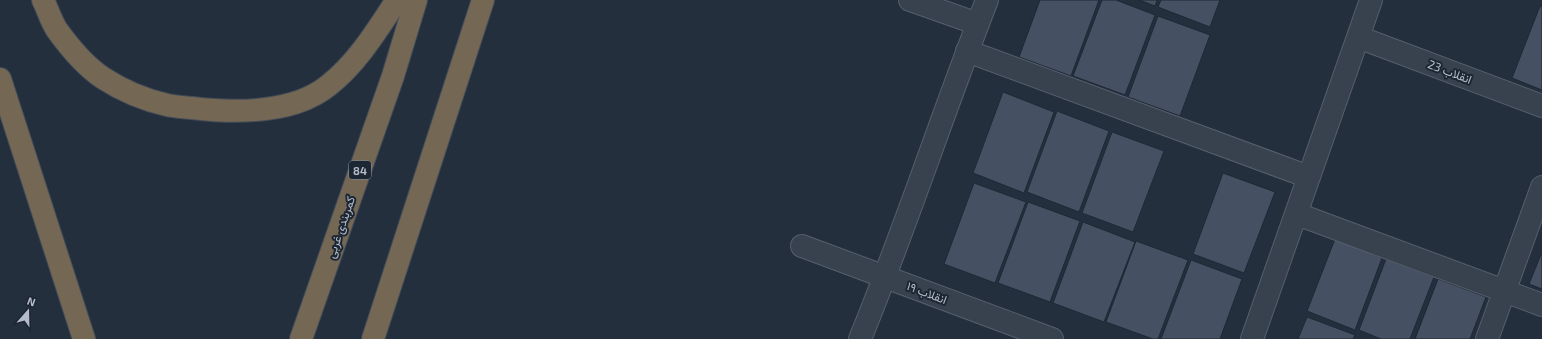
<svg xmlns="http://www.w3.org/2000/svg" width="1542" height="339" font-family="'Exo 2',Vazirmatn,sans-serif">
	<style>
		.building { fill: #455162; stroke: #1f2835 }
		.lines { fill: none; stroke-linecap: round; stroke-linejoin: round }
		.minor-casing { stroke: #565f6c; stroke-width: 24 }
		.highway-casing { stroke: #434c59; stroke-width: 24 }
		.minor { stroke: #38414e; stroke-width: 22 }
		.highway { stroke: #746855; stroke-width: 22 }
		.labels { text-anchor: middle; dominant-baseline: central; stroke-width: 4; stroke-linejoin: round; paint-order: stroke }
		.shield { fill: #1d2633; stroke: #878f9c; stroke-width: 1 }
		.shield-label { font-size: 11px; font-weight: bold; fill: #b4bcc9 }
		.street-label { font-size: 12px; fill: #b4bcc9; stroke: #1d2633 }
	</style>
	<rect width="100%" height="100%" fill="#242f3e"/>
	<path class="building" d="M1040,0H1099L1071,76L1019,57Z
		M1102,0H1116L1155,15L1125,95L1073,76Z
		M1139,0H1157L1155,6Z
		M1161,0H1220L1210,27L1158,7Z
		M1540,6L1542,7V90L1512,78Z
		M1158,16L1210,35L1180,116L1128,97Z
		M1003,92L1054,112L1024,193L973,173Z
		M1057,111L1109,131L1079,212L1027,192Z
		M1112,132L1164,151L1133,232L1082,213Z
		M1223,173L1275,192L1244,273L1193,254Z
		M974,183L1026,202L995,283L944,264Z
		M1028,202L1080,221L1050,302L998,283Z
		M1083,222L1135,242L1104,322L1053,303Z
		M1335,239L1382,258L1355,330L1307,311Z
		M1136,241L1188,260L1158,339H1153L1106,322Z
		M1542,252V289L1529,284Z
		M1386,259L1434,277L1410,339H1381L1359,330Z
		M1191,260L1242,279L1220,339H1161Z
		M1438,279L1486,297L1470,339H1415Z
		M1307,317L1355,335L1353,339H1298Z"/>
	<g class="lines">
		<g class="minor-casing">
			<path id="minor" d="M910,0L978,24
				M1358,37L1542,106
				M967,51L1309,177
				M1297,214L1542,305
				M802,246L1052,339
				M860,339C906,227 943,112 987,0
				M1252,339L1371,0
				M1487,339L1542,187"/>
		</g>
		<g class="highway-casing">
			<path id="highway" d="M43,0C48,10 51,21 57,30C70,48 85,66 103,78C123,91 145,100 167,105C175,107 184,107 192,108C234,113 294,114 329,85C358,62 377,30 397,0
				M0,79L84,339
				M301,339L393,76L416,0
				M373,339L483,0"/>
		</g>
		<use href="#minor" class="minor"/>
		<use href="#highway" class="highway"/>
	</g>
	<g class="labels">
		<rect class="shield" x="349" y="161" width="22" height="18" rx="3"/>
		<g class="shield-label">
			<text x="360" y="170">84</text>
		</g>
		<g class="street-label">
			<text transform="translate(1450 71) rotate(21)">انقلاب 23</text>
			<text transform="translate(340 227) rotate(-71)">کمربندی غربی</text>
			<text transform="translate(927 292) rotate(21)">انقلاب ۱۹</text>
		</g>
	</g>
	<g transform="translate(28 311) rotate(20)" stroke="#1d2633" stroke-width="3" paint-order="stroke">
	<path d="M0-3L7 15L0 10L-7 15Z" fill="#b4bcc9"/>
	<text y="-6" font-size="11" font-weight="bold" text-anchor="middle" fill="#b4bcc9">N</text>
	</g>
</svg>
